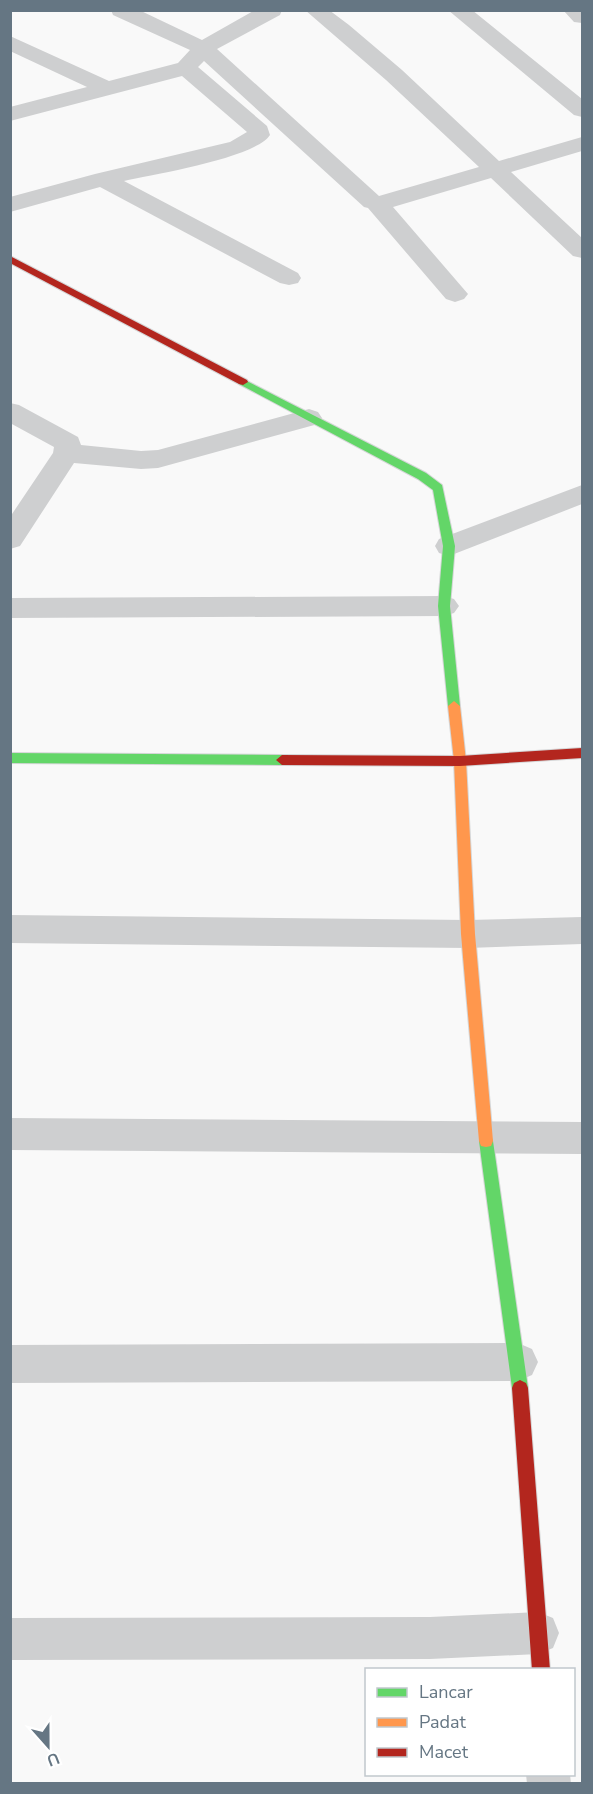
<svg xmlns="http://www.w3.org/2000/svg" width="593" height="1794" font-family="'Nunito Sans',sans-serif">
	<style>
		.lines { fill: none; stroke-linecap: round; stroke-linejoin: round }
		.fast-casing { stroke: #d5d6d7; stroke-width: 2 }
		.slow-casing { stroke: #d5d6d7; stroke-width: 2 }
		.jam-casing { stroke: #d5d6d7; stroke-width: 2 }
		.street { fill: #cecfd0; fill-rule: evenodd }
		.fast { fill: #63d668; fill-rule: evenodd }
		.slow { fill: #ff974d; fill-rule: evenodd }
		.jam { fill: #b3261e; fill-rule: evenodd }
	</style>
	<rect width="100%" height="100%" fill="#f9f9f9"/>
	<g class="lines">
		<g class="fast-casing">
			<path id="fast" d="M243,379L426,473L442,485L455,546L450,606L460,706L458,709H450L448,706L438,606L443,546L433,490L418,479L239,384L238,382Z
				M10,753L282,755L288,760L282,765L10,763Z
				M486,1135L491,1136L493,1141L528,1388L526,1393L520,1396L514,1393L512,1388L479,1141L481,1136Z"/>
		</g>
		<g class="slow-casing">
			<path id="slow" d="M454,701L460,706L466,761L475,934L493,1141L491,1146L486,1147L481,1146L479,1141L461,934L454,761L448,706Z"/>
		</g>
		<g class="jam-casing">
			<path id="jam" d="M10,256L247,380L248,382L243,385L239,384L10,263Z
				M582,748V758L460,766L282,765L276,760L282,755L460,756Z
				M520,1380L526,1383L528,1388L550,1670H532L512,1388L514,1383Z"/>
		</g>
		<path class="street" d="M111,10H139L202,40L255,10H282L280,15L217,49L379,196L479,167L386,80L305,10H329L349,25L402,70L499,161L582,137V151L511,172L582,238V258L573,256L491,178L393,207L468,294L464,299L455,302L446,299L368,208L364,207L204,61L198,67L267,126L270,135C255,158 155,174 124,181L298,273L301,278L298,283L289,285L280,283L100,187L10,212V197L95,174L230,142L247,132L182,76L10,121V107L87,87L10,51V36L109,81L178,63L190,50L113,15Z
			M448,10H472L582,99V117L574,115Z
			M563,10H582V23L574,22Z
			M10,403L19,405L78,437L81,445L141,451L158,450L309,409L318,412L322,418L318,424L158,468L141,469L74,463L20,546L10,549V517L53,453L54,447L10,423Z
			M582,485V504L449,556L439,553L435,546L439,539Z
			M444,596L454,599L459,606L454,613L444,616L10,618V598Z
			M10,915L468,920L582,917V944L468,948L10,943Z
			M10,1118L582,1122V1154L10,1150Z
			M518,1343L532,1349L538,1362L532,1375L518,1381L10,1383V1345Z
			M538,1612L553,1618L559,1633L553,1648L538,1654L430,1659L10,1660V1618L430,1617Z
			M526,1774H570L571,1784H527Z"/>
		<use href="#fast" class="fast"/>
		<use href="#slow" class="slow"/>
		<use href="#jam" class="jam"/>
	</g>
	<rect width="593" height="1794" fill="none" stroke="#657683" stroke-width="24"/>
	<rect x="365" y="1668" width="210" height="108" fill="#ffffff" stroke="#c1c8cd" stroke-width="1.5"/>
	<rect x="377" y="1688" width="30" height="9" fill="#63d668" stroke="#c1c8cd" stroke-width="1.5"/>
	<text x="419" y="1698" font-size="18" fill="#657683">Lancar</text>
	<rect x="377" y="1718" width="30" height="9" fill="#ff974d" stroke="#c1c8cd" stroke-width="1.5"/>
	<text x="419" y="1728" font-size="18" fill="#657683">Padat</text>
	<rect x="377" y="1748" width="30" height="9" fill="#b3261e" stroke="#c1c8cd" stroke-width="1.5"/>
	<text x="419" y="1758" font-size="18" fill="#657683">Macet</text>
	<g transform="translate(48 1746) rotate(159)" stroke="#ffffff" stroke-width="4.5" paint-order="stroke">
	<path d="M0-4.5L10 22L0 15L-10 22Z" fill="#657683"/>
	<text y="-9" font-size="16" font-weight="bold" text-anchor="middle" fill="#657683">U</text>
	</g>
</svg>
